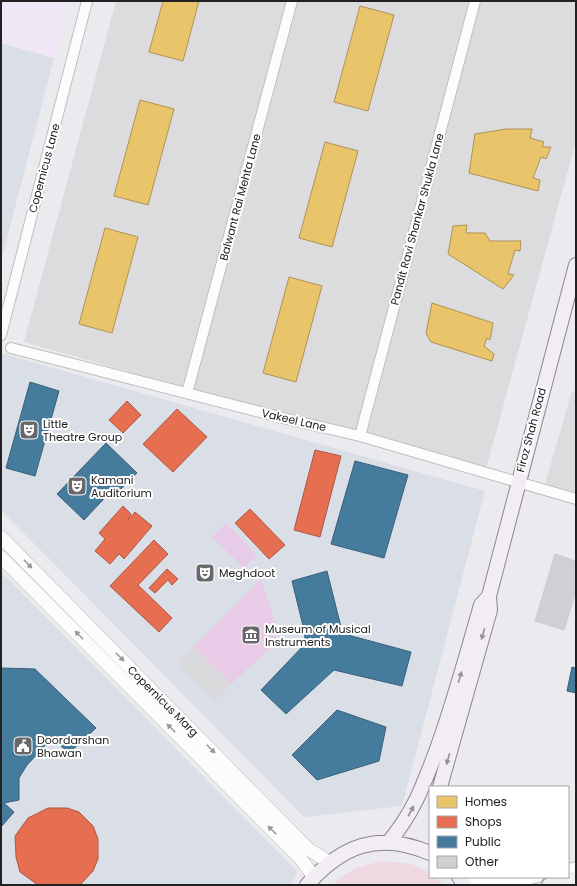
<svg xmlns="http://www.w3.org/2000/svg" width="577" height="886" font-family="Poppins,sans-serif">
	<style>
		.residential { fill: #dcdbde }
		.commercial { fill: #dadee7 }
		.education { fill: #efe7f6 }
		.grass { fill: #e8cce7 }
		.park { fill: #f0d8e3 }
		.parking { fill: #dad9db }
		.homes { fill: #e9c46a; stroke: #ad9354 }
		.shops { fill: #e76f51; stroke: #ac5843 }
		.public { fill: #457b9d; stroke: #3a6078 }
		.building { fill: #d0d0d4; stroke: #ccccd1 }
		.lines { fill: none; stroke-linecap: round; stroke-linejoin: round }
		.minor-casing { stroke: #bfbfc0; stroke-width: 12 }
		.tertiary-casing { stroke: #bfbfc0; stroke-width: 14 }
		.secondary-casing { stroke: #908398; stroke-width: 16 }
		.minor { stroke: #fcfcfc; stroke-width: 10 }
		.tertiary { stroke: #fcfcfc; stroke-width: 13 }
		.secondary { stroke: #f1edf3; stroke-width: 14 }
		.oneway { fill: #999 }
		.oneway2 { fill: #939194 }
		.labels { text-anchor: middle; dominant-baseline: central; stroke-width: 4; stroke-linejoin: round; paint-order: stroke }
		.street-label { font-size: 11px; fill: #212121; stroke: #fff }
		.poi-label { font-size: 11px; fill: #212121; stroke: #fff; text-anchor: start }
	</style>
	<rect width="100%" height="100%" fill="#ebeaee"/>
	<path class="residential" d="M116,1H576V141L486,469L313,424L24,342Z
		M572,391L576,392V493L545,484Z"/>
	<path class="commercial" d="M1,43L54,58L1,261Z
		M1,353L485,491L402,806L304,817L1,510Z
		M1,572L297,871L291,885H1Z"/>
	<path class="education" d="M1,1H69L54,58L1,43Z"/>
	<path class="grass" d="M226,523L257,555L244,568L212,537Z
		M261,579C266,595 282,631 274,645L231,684L193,647Z"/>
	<path class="park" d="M384,861L412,864L430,873V877H435L444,885H333C346,870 365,864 384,861Z"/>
	<path class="parking" d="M193,647L231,684L215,701L177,662Z"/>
	<path class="homes" d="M163,1H199L183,61L149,52Z
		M360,6L394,15L368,111L334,102Z
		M140,100L174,109L148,205L114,196Z
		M506,129H532L530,138L544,142L542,147H551L546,159L541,157L533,178L540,180L538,191L469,173L475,134Z
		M325,142L358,151L332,247L299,238Z
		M467,225L466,233H485L490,241H521L520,251L515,250L508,274L514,275L503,289L448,254L453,226Z
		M105,228L138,237L112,333L79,324Z
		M289,277L322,286L296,382L263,373Z
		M432,303L493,323L490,340L487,338L484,346L494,354L492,361L431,342L426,333Z"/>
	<path class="shops" d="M127,401L141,415L123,433L109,420Z
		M177,409L207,437L173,472L143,444Z
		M315,450L341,456L320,537L294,530Z
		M123,506L131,514L128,520L135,512L152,526L124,559L119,554L110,564L95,551L105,539L99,533Z
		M250,509L285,545L269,559L235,523Z
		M154,540L168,554L138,585L172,618L159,632L110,586Z
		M167,569L178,579L172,585L168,580L155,593L149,588Z
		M48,808H67L79,812L93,826L98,839V859L93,871L80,885H38L20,872L16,857L15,836L28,818Z"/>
	<path class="public" d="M30,382L59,391L35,476L6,468Z
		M106,443L137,473L118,492L114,488L84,520L57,494Z
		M355,461L408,475L384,558L331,544Z
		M327,571L342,631L348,635L411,652L402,686L334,670L286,714L261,690L304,645L305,634L292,581Z
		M572,667L576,668V693L567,691Z
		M1,668L35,669L96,728L69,753L52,738L27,765L19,778V800L4,803L14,812L1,827Z
		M337,710L386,727L379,761L317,780L292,755Z"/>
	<path class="building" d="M555,554L576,561V591L564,630L535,621Z"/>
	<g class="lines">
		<g class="minor-casing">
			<path id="minor" d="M1,335L87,1
				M11,348L287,419L360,436L576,499
				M187,393L292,1
				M360,436L475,1
				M568,869L576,867
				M464,883L527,880L538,877"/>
		</g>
		<g class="tertiary-casing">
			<path id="tertiary" d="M1,537L308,849L329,862
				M1,557L300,858L314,877"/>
		</g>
		<g class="secondary-casing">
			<path id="secondary" d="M440,787L490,610L489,596L576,265
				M388,843C414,812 423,786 437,749C454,702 467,654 481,605L489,596
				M459,877L465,885
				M307,885C342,845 379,831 430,853
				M549,885L576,878"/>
		</g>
		<use href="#minor" class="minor"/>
		<use href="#tertiary" class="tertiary"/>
		<use href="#secondary" class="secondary"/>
	</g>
	<defs><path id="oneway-solid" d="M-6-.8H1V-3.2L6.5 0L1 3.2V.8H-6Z"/></defs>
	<g class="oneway">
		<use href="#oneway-solid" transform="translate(28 564) rotate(46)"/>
		<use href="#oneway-solid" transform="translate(79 635) rotate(-135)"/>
		<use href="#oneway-solid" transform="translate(120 657) rotate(45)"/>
		<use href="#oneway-solid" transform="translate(171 728) rotate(-135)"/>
		<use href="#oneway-solid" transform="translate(211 749) rotate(45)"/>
		<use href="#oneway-solid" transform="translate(272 830) rotate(-135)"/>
	</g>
	<g class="oneway2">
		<use href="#oneway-solid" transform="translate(483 634) rotate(106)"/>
		<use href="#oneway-solid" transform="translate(460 677) rotate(-74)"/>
		<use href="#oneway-solid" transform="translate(448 759) rotate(106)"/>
		<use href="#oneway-solid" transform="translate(411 811) rotate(-61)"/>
	</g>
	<defs>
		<g id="theatre-square" transform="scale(1)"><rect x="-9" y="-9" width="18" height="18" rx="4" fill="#686769" stroke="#fff"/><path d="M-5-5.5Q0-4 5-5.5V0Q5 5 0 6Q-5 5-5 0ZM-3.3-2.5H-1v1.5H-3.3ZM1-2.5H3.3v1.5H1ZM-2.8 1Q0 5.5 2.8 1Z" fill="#fff"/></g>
		<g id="museum-square" transform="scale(1)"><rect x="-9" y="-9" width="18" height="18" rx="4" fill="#686769" stroke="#fff"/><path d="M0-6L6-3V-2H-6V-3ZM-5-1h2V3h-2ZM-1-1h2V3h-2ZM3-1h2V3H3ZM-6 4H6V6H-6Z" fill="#fff"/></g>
		<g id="civic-square" transform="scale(1)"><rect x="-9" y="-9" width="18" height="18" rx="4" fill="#686769" stroke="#fff"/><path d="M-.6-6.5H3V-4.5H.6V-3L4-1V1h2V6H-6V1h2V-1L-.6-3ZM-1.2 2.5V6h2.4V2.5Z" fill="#fff"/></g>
	</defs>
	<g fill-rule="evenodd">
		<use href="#theatre-square" x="29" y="430"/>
		<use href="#theatre-square" x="77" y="486"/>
		<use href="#theatre-square" x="205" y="573"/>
		<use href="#museum-square" x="251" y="635"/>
		<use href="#civic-square" x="23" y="746"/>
	</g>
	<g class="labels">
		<g class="street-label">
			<text transform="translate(44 168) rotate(-75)">Copernicus Lane</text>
			<text transform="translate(240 197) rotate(-75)">Balwant Rai Mehta Lane</text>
			<text transform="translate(417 219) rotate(-75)">Pandit Ravi Shankar Shukla Lane</text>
			<text transform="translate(294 420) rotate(13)">Vakeel Lane</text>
			<text transform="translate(531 430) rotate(-75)">Firoz Shah Road</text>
			<text transform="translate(163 701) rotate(45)">Copernicus Marg</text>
		</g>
		<g class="poi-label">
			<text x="43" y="424">Little<tspan x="43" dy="13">Theatre Group</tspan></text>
			<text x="91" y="480">Kamani<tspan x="91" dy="13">Auditorium</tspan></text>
			<text x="219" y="573">Meghdoot</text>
			<text x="265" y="629">Museum of Musical<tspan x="265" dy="13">Instruments</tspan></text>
			<text x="37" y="740">Doordarshan<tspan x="37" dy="13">Bhawan</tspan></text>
		</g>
	</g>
	<rect width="577" height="886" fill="none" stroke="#212121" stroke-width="4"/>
	<rect x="429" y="786" width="140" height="92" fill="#ffffff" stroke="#a6a6a6"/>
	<rect x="437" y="796" width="20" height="12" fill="#e9c46a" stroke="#a6a6a6"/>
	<text x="465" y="806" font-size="12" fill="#212121">Homes</text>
	<rect x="437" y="816" width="20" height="12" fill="#e76f51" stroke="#a6a6a6"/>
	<text x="465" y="826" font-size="12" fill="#212121">Shops</text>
	<rect x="437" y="836" width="20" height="12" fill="#457b9d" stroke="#a6a6a6"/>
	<text x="465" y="846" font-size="12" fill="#212121">Public</text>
	<rect x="437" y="856" width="20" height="12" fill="#d0d0d4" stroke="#a6a6a6"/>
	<text x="465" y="866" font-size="12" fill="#212121">Other</text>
</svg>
